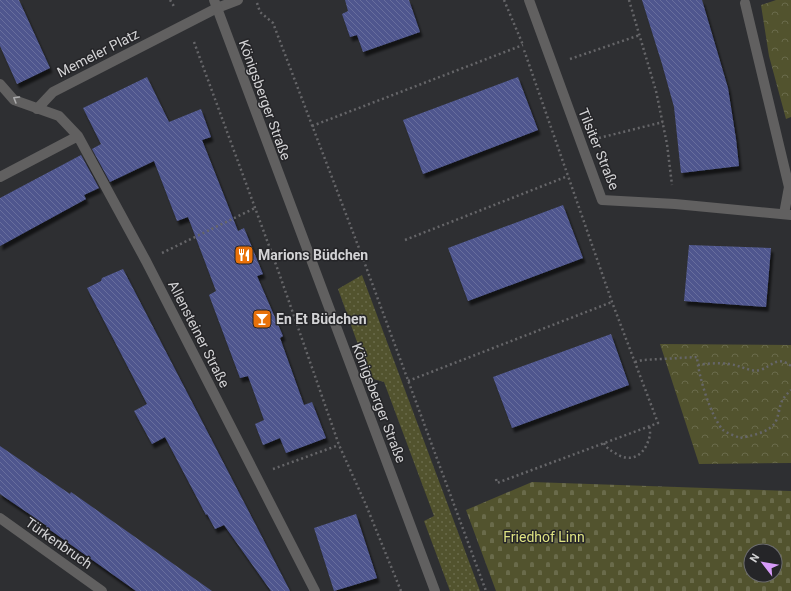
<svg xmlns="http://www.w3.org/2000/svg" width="791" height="591" font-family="Roboto,sans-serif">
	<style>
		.grass { fill: url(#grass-dots) }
		.cemetery { fill: url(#cemetery-stones); fill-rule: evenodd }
		.park { fill: url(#park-crowns) }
		.building { fill: url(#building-back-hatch); filter: url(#shadow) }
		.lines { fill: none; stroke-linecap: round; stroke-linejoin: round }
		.path { stroke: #666669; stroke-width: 2.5; stroke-dasharray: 2 3; stroke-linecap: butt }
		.service { stroke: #616060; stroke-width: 10 }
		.minor { stroke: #616060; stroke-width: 10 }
		.tertiary { stroke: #616060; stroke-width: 10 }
		.oneway { stroke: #ababac }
		.labels { text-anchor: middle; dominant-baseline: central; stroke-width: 3; stroke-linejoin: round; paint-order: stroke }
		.street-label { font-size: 14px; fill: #d3d3d5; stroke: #252528 }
		.poi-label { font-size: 14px; font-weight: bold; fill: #d3d3d5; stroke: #252528; text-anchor: start }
		.park-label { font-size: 14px; fill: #dee282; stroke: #252528 }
	</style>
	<defs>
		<pattern id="grass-dots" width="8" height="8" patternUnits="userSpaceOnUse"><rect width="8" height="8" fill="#52532e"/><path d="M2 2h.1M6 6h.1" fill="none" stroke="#6a6b4b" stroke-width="1.8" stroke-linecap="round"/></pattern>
		<pattern id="cemetery-stones" width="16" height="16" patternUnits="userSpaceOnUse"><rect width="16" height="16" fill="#52532e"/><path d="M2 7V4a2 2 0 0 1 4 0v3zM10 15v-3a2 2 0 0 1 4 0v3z" fill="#6a6b4b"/></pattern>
		<pattern id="park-crowns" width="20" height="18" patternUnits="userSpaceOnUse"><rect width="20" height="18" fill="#52532e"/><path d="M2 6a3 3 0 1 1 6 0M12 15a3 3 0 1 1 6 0" fill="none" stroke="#6a6b4b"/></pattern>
		<pattern id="building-back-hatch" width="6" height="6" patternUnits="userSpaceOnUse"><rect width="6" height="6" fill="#4f578e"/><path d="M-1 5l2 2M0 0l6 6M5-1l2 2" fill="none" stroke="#676e9d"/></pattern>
		<filter id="shadow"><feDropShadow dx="2.5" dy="4.5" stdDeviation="1" flood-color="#0009"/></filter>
	</defs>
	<rect width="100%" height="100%" fill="#2e2f32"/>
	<path class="grass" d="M362,275L480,591H450L424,521L434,516L384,382L370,378L338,289Z"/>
	<path class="cemetery" d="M532,482L791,491V591H496L466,510ZM751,551H775V575H751Z"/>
	<path class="park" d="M776,0H791V117L786,119L769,56L761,5Z
		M660,344L791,345V463L699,464Z"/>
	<path class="building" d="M0,0H19L50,68L17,84L0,46Z
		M345,0H409L420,32L363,52L357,35L350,37L342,14L348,11Z
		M642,0H702L728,88L736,139L739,166L681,173L674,107L662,64Z
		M147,77L169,122L201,109L211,137L202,140L238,231L244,228L263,274L257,276L283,336L280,338L304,405L312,402L326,438L286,453L280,438L263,445L255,424L264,420L248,376L240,378L209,295L216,291L188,217L177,221L154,161L110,182L92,149L101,144L83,108Z
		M518,77L538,130L423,174L403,120Z
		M81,155L99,188L84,195L86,199L0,246V198Z
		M563,205L583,258L468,301L448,248Z
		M689,245L771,248L766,307L684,301Z
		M123,269L234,483L290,591H271L224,525L215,529L207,514L206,515L165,437L152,444L134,411L147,404L87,288L101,281L102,278Z
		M611,334L629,385L512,428L493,377Z
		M0,446L70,494L71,492L212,591H136L46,527L47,526L0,494Z
		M356,514L377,578L334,591L314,528Z"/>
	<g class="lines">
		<path class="path" d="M170,0L175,8
			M504,0L523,45
			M629,0L656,91L667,144L672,185
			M257,3L260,12L273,23L362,256L486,591
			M194,42L279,273L339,445L366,505L401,591
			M570,59L640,35
			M312,126L523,45
			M599,138L663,122
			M405,240L568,176
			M162,253L255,208
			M635,362L643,360L697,357C698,375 711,417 723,430C727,433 735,436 740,438C751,436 771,432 776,421C782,406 777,403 791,390
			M698,365C710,363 726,362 738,366C745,368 752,372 760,370C773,366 777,355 791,366
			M408,381L612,302
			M604,443C606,448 610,450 615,453C628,462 641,458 647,444C650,437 651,433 649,426
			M273,469L339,445
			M496,479L497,483L658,423L612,302L524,50"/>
		<path class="service" d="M745,3L789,187L784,214"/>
		<path class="minor" d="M529,0L602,200L675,204L791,215
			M0,84L14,100L59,116L78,136L146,261L315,591
			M37,109L53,92L217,8L238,0
			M0,177L78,136
			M0,518L102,591"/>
		<path class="tertiary" d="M214,0L435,591"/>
	</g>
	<defs><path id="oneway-chevron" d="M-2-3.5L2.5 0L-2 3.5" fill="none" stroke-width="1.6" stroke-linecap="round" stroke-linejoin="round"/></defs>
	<use class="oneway" href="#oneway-chevron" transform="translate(16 99) rotate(-149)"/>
	<defs>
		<g id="restaurant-square" transform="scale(1)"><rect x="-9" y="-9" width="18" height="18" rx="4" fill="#e8710a" stroke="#252528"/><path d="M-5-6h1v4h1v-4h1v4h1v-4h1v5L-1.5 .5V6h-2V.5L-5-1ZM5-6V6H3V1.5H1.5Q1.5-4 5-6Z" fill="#fff"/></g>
		<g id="bar-square" transform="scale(1)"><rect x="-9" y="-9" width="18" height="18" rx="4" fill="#e8710a" stroke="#252528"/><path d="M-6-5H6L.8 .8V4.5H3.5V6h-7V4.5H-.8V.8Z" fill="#fff"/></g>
	</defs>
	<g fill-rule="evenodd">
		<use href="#restaurant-square" x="244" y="255"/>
		<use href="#bar-square" x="262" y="319"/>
	</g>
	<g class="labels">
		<g class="street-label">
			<text transform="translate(98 53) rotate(-27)">Memeler Platz</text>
			<text transform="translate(265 100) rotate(70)">Königsberger Straße</text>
			<text transform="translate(599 149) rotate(68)">Tilsiter Straße</text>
			<text transform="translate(199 334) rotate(63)">Allensteiner Straße</text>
			<text transform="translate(379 403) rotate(69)">Königsberger Straße</text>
			<text transform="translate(59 543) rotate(35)">Türkenbruch</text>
		</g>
		<g class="poi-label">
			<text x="258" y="255">Marions Büdchen</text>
			<text x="276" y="319">En Et Büdchen</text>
		</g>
		<g class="park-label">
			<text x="544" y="537">Friedhof Linn</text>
		</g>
	</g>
	<g transform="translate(763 563) rotate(301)"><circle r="19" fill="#252528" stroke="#6b6b6d"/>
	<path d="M0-3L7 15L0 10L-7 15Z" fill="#d79bf9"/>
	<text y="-6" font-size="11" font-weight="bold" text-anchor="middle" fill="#d3d3d5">N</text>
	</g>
</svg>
